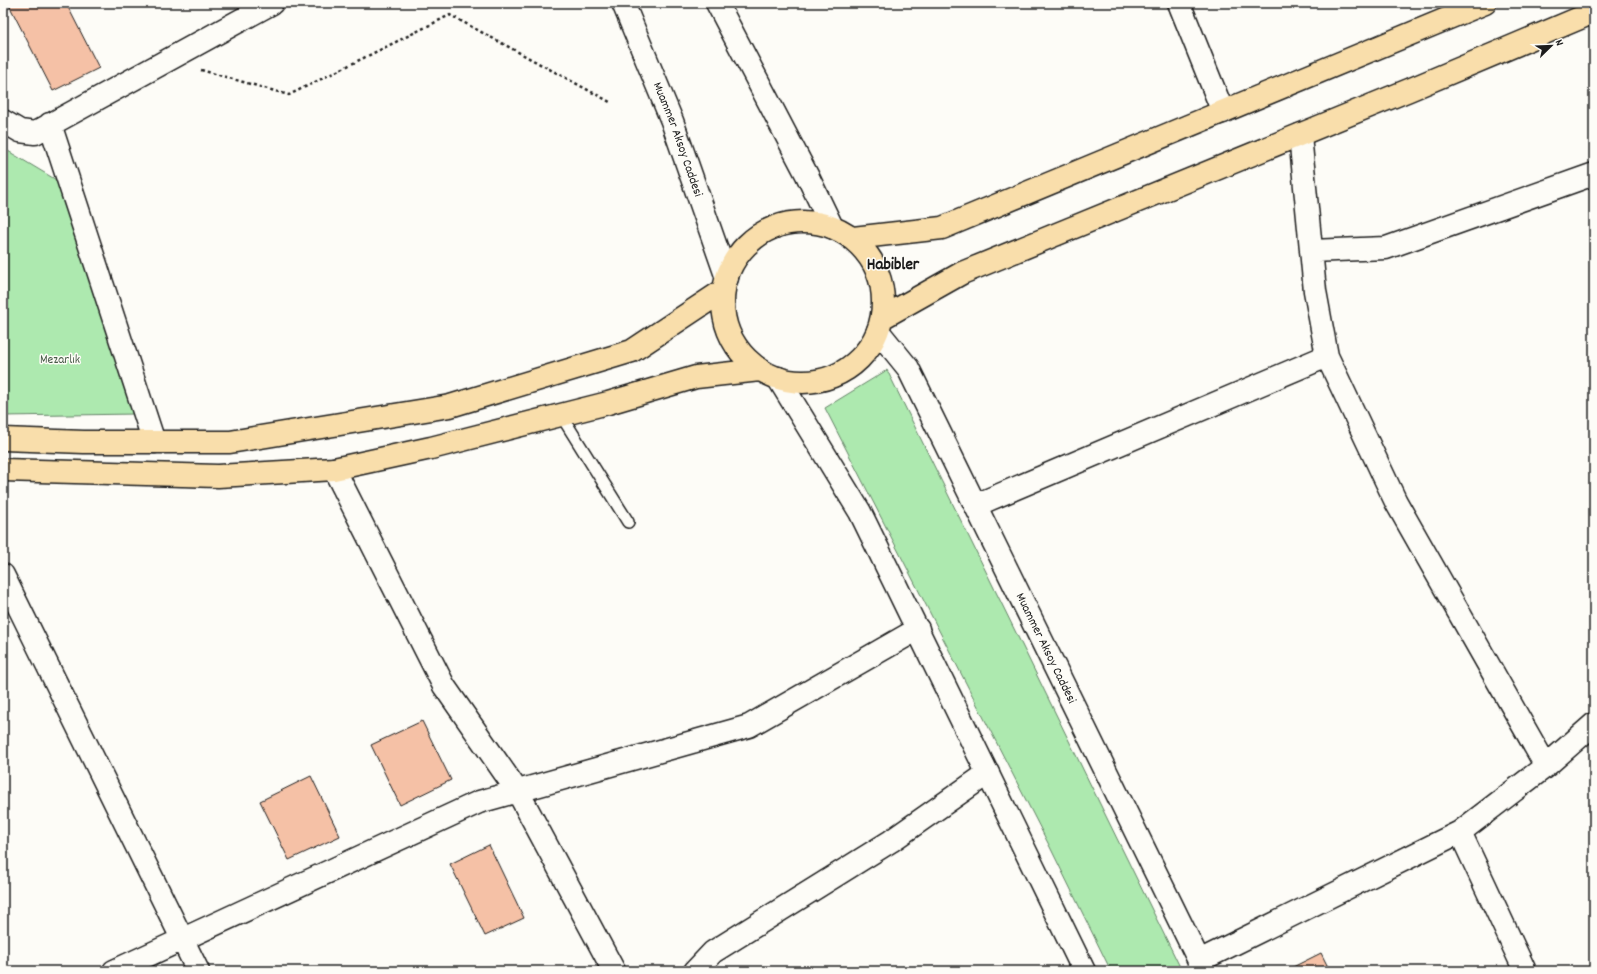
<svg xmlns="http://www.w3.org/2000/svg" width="1597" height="974" font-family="Dekko,sans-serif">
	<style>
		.green { fill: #ade9af; stroke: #648266 }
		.building { fill: #f5c1a6; stroke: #1c1c1c }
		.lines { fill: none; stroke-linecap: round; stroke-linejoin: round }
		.service-casing { stroke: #1c1c1c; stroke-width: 14 }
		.minor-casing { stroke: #1c1c1c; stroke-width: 25 }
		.secondary-casing { stroke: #1c1c1c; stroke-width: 25 }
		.primary-casing { stroke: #1c1c1c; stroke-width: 25 }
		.path { stroke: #1c1c1c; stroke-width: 2.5; stroke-dasharray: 3 3; stroke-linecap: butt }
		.service { stroke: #fdfcf7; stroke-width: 11 }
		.minor { stroke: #fdfcf7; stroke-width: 22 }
		.secondary { stroke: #fdfcf7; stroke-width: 22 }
		.primary { stroke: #f9deab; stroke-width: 22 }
		.labels { text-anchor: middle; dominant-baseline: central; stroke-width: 3; stroke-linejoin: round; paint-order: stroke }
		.street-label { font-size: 13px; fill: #1c1c1c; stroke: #fdfcf7 }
		.park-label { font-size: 13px; fill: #485a48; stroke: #fdfcf7 }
		.district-label { font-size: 17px; font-weight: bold; fill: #1c1c1c; stroke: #fdfcf7 }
	</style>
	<rect width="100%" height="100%" fill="#fdfcf7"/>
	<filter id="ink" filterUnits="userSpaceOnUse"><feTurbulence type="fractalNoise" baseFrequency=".025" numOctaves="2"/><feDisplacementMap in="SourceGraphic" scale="8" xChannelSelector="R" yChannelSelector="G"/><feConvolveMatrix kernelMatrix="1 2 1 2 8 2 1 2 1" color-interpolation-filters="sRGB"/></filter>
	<g filter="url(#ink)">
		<path class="green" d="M3,148L63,184L136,414L3,416Z
			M887,370L1182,971H1111L1050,847L825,408Z"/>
		<path class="building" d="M8,3H66L99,68L53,91Z
			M422,721L451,780L400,805L371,745Z
			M311,776L340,836L289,860L260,801Z
			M489,845L524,918L485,936L450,864Z
			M1321,953L1330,971H1285Z"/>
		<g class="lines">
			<g class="service-casing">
				<path id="service" d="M561,415L628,522"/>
			</g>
			<g class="minor-casing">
				<path id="minor" d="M1179,3L1223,112
					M3,121L20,131L35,133L272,3
					M50,124L154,442
					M1300,135L1315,291L1327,356L1396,502L1546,766
					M1311,251L1386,248L1594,174
					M334,469L444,686L518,792L614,971
					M976,505L1327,356
					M3,575L198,971
					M1460,832L1525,971
					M1199,961L1460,832L1546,766L1594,724
					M114,971L479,802L749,726L918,629
					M695,971L713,952L891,841L988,773"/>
			</g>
			<g class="secondary-casing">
				<g id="secondary">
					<path id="s1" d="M623,3L672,121L727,278"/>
					<path d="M717,3L807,175L832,227"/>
					<path id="s2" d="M878,331L908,368L1204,971"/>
					<path d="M778,378L860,512L1084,971"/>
				</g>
			</g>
			<g class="primary-casing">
				<path id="primary" d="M723 302a80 80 0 1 1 160 0a80 80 0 1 1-160 0Z
					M853,238L942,228L1485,3
					M882,318L962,273L1409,90L1594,12
					M3,439L84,442H230L450,406L632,351L724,290
					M3,470L218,476L334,469L431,448L608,403L696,377L760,370"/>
			</g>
			<path class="path" d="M201,70L289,95L450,15L610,102"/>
			<use href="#service" class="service"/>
			<use href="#minor" class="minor"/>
			<use href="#secondary" class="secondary"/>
			<use href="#primary" class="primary"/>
		</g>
	</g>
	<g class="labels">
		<g class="street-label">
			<text stroke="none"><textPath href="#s1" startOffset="147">Muammer Aksoy Caddesi</textPath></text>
			<text stroke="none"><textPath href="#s2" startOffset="360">Muammer Aksoy Caddesi</textPath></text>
		</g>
		<g class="park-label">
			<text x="60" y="360">Mezarlık</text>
		</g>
		<g class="district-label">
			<text x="893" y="266">Habibler</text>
		</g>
	</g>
	<rect width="1597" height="974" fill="none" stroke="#fdfcf7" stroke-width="16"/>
	<rect x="8" y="8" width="1581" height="958" fill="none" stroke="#1c1c1c" stroke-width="1.5" filter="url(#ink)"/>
	<g transform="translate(1551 46) rotate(67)" stroke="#fdfcf7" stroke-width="3" paint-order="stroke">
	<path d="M0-3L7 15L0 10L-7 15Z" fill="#1c1c1c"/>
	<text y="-6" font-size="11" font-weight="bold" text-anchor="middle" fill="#1c1c1c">N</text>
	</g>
</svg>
